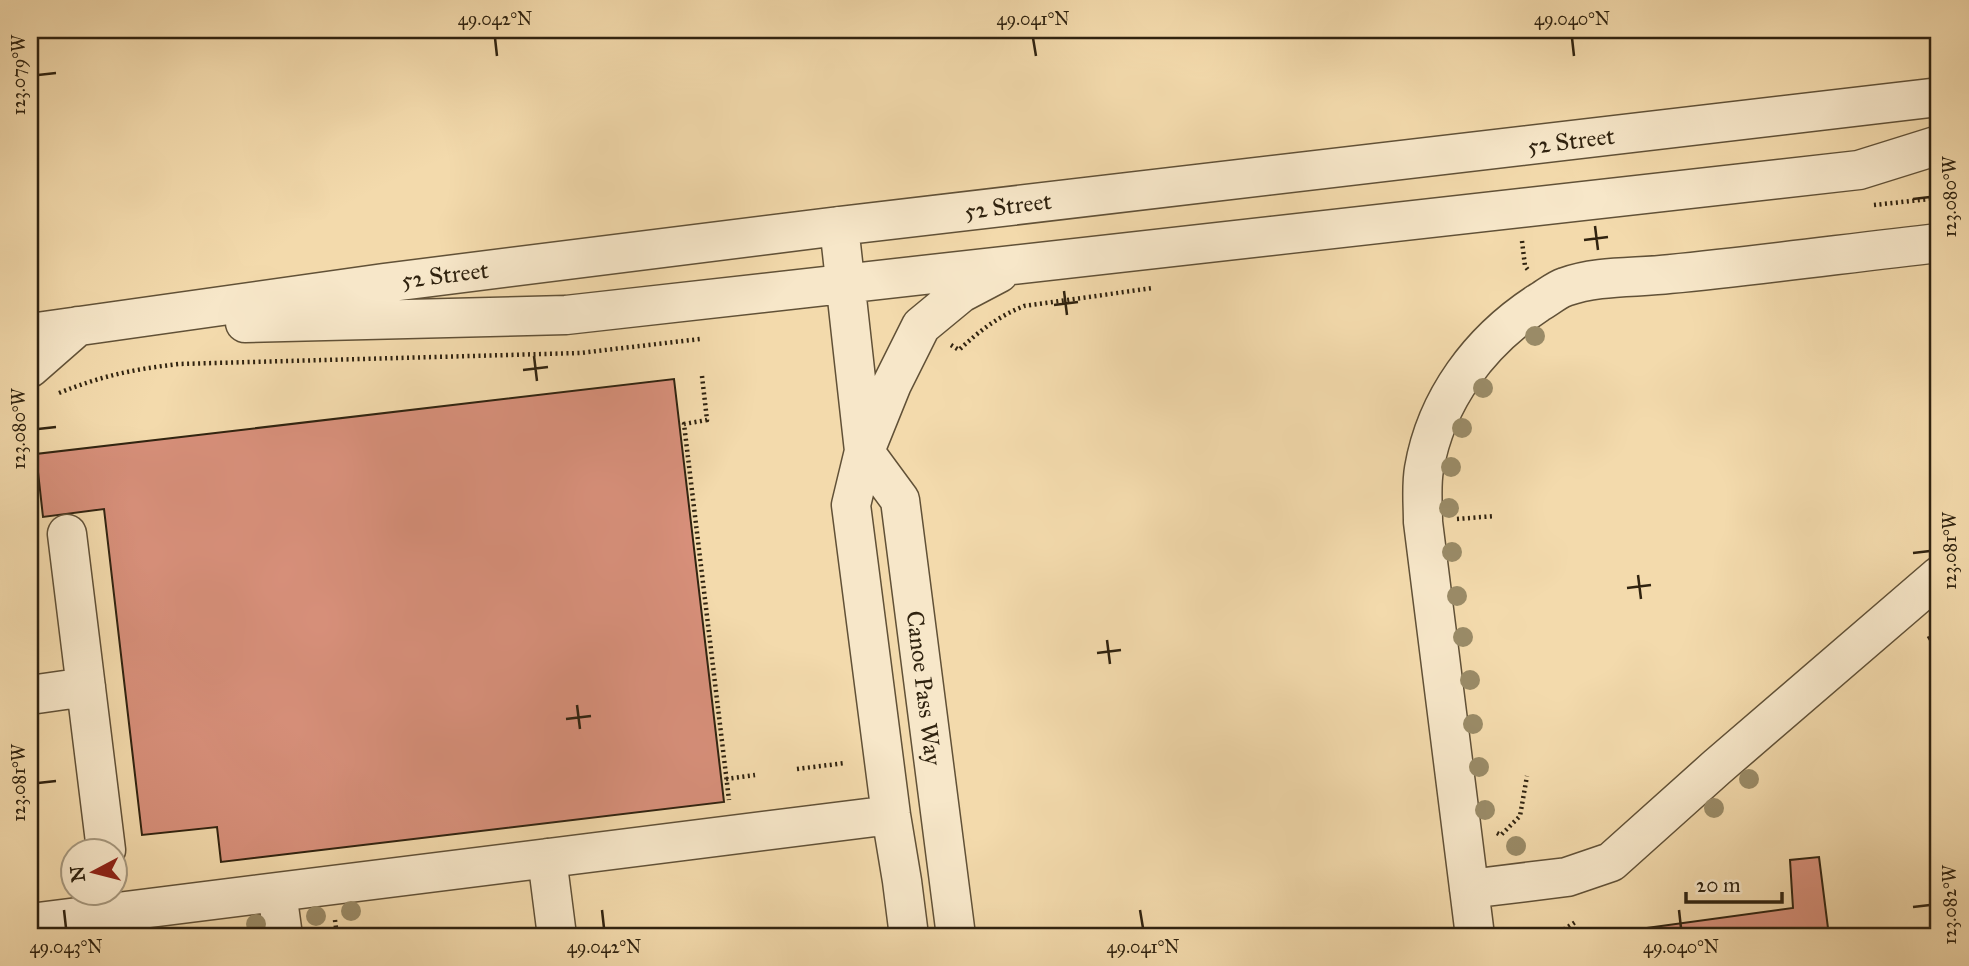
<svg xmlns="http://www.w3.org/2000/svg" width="1969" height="966" font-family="'IM FELL Great Primer',serif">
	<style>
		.building { fill: #d8907b; stroke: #302310; stroke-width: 2 }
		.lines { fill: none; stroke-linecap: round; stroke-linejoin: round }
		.minor-casing { stroke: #615137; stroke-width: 41 }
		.path { stroke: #302310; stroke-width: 4.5; stroke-dasharray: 2 3.5; stroke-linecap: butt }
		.minor { stroke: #f7e7c9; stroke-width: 38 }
		.tree { fill: #9a8b67 }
		.ticks { fill: none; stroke: #302310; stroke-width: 2.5 }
		.labels { text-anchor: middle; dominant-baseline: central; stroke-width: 5; stroke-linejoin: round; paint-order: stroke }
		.street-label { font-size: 24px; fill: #302310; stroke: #f7e7c9 }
		.neatline { fill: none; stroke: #302310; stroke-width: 2.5 }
		.ticks-label { font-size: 18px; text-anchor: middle; fill: #302310 }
	</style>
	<rect width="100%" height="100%" fill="#f3daac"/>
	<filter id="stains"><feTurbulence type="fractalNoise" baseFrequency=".00286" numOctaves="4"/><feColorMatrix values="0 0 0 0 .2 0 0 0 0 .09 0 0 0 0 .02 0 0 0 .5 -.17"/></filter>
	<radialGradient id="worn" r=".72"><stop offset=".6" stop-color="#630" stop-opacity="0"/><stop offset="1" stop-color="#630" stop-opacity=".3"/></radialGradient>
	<path class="building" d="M674,379L724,802L221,862L217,827L142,835L104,509L43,517L36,454Z
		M1819,857L1829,936H1588L1793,908L1790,860Z"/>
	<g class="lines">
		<g class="minor-casing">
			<path id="minor" d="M839,226L864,451L851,505L891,815L902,881L909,936
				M245,323L566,315L1859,170L1939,145
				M30,333L384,283L839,226L1939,97
				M30,368L78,326
				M867,446L892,384L921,326L961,293L999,273
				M864,451L900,500L956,936
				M67,534L106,850
				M30,695L86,687
				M547,858L557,936
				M1469,889L1567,877L1611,862L1717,767L1939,576
				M277,892L283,936
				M30,923L891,815
				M1475,936L1423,522C1423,505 1421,486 1424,469C1436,399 1480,341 1538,303C1547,298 1556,290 1565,287C1598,275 1636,278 1670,274C1760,265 1850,253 1939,243"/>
		</g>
		<path class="path" d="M1874,205L1939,198
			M1522,241L1525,266L1528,270
			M951,345L959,350C979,331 999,316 1024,306L1153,288
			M702,376L707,420L684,424L729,800
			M59,393C101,376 134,369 179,364L580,353L700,339
			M30,409L39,404
			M1457,519L1495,516
			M1928,639L1939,632
			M797,769L845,763
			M726,779L755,775
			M1497,833L1501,835L1520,816L1527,776
			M335,920L337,936
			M1537,936L1563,930L1577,921"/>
		<use href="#minor" class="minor"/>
	</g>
	<g class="tree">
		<circle cx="1535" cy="336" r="10"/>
		<circle cx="1483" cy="388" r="10"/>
		<circle cx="1462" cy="428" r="10"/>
		<circle cx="1451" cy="467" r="10"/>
		<circle cx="1449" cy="508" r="10"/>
		<circle cx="1452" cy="552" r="10"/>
		<circle cx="1457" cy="596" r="10"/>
		<circle cx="1463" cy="637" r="10"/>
		<circle cx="1470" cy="680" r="10"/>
		<circle cx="1473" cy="724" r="10"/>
		<circle cx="1479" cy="767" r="10"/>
		<circle cx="1749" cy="779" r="10"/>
		<circle cx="1714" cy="808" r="10"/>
		<circle cx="1485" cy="810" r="10"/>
		<circle cx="1516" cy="846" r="10"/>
		<circle cx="351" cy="911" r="10"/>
		<circle cx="316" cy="916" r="10"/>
		<circle cx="256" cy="924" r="10"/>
	</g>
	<path class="ticks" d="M495,38L497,56M1033,38L1036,56M1572,38L1574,56M38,75L56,73M1913,199L1930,197M1595,226L1598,250M1584,240L1608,237M1064,291L1067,315M1054,305L1078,302M534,356L537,381M523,370L548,367M38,429L56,427M1913,553L1930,551M1638,575L1641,599M1627,588L1651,585M1107,640L1110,664M1097,653L1121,650M577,705L580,729M566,719L591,716M38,783L56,781M1913,907L1930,905M64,910L66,928M602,910L604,928M1140,910L1143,928M1679,910L1681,928"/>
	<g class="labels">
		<g class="street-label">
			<text transform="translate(1571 141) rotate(-7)">52 Street</text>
			<text transform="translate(1008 206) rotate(-7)">52 Street</text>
			<text transform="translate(445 275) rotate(-7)">52 Street</text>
			<text transform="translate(924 688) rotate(83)">Canoe Pass Way</text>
		</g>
	</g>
	<rect width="1969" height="966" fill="none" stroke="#f3daac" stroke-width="77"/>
	<g transform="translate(94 872) rotate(263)"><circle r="33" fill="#f7e7c9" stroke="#a7997f" stroke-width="2"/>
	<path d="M0-5L12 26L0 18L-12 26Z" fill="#8f2418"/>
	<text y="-10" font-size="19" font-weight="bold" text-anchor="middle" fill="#302310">N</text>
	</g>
	<path d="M1686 892v10h96v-10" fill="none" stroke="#302310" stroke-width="3.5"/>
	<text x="1696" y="892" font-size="21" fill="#302310" stroke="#f7e7c9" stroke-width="5" paint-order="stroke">20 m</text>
	<rect x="38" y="38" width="1892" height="890" class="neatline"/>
	<g class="ticks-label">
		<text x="495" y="25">49.042°N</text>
		<text x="1033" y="25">49.041°N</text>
		<text x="1572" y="25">49.040°N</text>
		<text transform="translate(19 75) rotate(-90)" y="6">123.079°W</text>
		<text transform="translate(1950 197) rotate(-90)" y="6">123.080°W</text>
		<text transform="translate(19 429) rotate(-90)" y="6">123.080°W</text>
		<text transform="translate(1950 551) rotate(-90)" y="6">123.081°W</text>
		<text transform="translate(19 783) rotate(-90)" y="6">123.081°W</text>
		<text transform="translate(1950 905) rotate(-90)" y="6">123.082°W</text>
		<text x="66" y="953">49.043°N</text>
		<text x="604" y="953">49.042°N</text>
		<text x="1143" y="953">49.041°N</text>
		<text x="1681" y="953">49.040°N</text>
	</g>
	<rect width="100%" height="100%" filter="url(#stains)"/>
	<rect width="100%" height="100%" fill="url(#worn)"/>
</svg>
